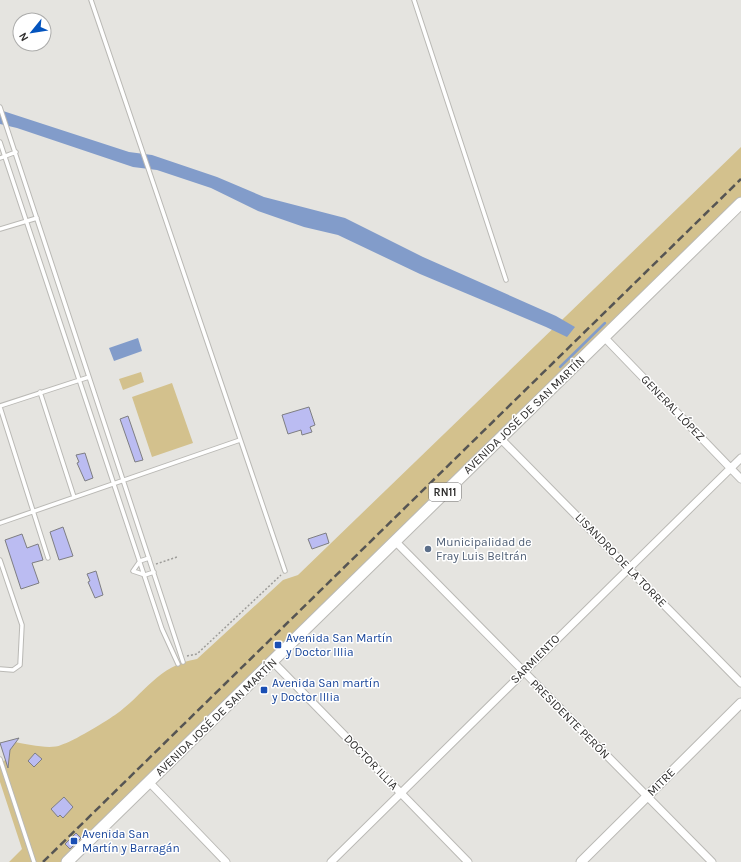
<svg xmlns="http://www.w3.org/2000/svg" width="741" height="862" font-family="Karla,sans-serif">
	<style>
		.green { fill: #d3c18d }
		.water { fill: #829cca }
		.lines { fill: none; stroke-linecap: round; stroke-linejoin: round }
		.stream { stroke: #829cca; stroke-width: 2.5 }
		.building { fill: #bbbcf2; stroke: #7e7e82 }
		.service-casing { stroke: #bab9b5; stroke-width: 5.5 }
		.minor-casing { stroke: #bab9b5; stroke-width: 9 }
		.tertiary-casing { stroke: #bab9b5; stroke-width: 11 }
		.primary-casing { stroke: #bab9b5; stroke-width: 13 }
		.path { stroke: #9d9c99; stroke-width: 1.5; stroke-dasharray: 2 2; stroke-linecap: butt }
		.service { stroke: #fff; stroke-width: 3.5 }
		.minor { stroke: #fff; stroke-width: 7 }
		.tertiary { stroke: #fff; stroke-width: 9 }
		.primary { stroke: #fff; stroke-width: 11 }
		.rail { stroke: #565553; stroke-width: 2.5; stroke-dasharray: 8 4; stroke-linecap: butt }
		.service-dot { fill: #5c6f8a; stroke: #fff; stroke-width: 1.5 }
		.transit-dot { fill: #1a4fb4; stroke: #fff; stroke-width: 1.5 }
		.labels { text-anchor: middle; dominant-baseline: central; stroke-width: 3; stroke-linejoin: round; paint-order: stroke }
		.shield { fill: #fff; stroke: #6e6d6d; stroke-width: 1 }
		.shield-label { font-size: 11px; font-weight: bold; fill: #302f2e }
		.street-label { font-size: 12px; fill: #302f2e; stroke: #fff }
		.service-label { font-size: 12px; fill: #4e5e75; stroke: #fff; text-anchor: start }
		.transit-label { font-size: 12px; fill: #164399; stroke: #fff; text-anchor: start }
	</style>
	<rect width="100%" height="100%" fill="#e5e4e0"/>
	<path class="green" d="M741,147V203L67,862H9L22,849L0,782V762L9,759L10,750L15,742C27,744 50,750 61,745C74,741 103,723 115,715C144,695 158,665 197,659L283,580L298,575Z
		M141,372L144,382L123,390L119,379Z
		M172,383L193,443L152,457L132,397Z"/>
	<path class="water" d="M0,110L129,152L152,155L217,177L264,197L345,218L423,257L556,316L575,327L567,337L546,327L420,274L338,235L304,227L258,211L211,188L157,170L133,167L17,128L0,124Z
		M138,338L142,351L114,361L109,348Z"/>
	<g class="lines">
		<path class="stream" d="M560,367L605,323"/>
	</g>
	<path class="building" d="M309,407L315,425L310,427L312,432L302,435L301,430L288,434L282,415Z
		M128,416L143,460L135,462L120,419Z
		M85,453L93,478L85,481L77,463L79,462L76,455Z
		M63,527L73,556L59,560L50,532Z
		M326,533L329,543L312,549L308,539Z
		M22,534L27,548L38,544L43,560L32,563L39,583L21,589L5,540Z
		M96,571L103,595L95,598L88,582L90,581L87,574Z
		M19,738L10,750L8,768L0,743Z
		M35,753L42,759L34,767L28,761Z
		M64,797L73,807L63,818L60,815L58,817L51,809Z
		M76,833L81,838L70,849L65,844Z"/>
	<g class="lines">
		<g class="service-casing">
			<path id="service" d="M91,0L285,571
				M414,0L506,280
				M0,107L183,662
				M0,142L162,629L178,664
				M0,158L16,152
				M0,229L37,218
				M40,392L74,497
				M0,406L89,377
				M0,407L48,558
				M0,523L240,440
				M149,558L140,561L133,571L145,575L154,572
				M0,560L22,625L20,665L13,670L0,669
				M0,759L34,862"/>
		</g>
		<g class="minor-casing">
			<path id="minor" d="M604,337L741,479
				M500,438L741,683
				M395,541L712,862
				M273,662L468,862
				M149,782L226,862
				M331,862L741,458"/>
		</g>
		<g class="tertiary-casing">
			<path id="tertiary" d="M581,862L741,703"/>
		</g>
		<g class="primary-casing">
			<path id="primary" d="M67,862L741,203"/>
		</g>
		<path class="path" d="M156,564L177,557
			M187,656L197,654L281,575"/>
		<use href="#service" class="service"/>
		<use href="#minor" class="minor"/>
		<use href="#tertiary" class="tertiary"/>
		<use href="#primary" class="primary"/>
		<path class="rail" d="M43,862L741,179"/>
	</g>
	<circle class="service-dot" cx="428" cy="549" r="4"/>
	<g class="transit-dot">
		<rect x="274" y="641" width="8" height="8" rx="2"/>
		<rect x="260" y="686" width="8" height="8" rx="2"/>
		<rect x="70" y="837" width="8" height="8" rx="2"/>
	</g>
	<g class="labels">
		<rect class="shield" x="429" y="483" width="32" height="18" rx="3"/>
		<g class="shield-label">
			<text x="445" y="492">RN11</text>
		</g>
		<g class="street-label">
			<text transform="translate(673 408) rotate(46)">GENERAL LÓPEZ</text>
			<text transform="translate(524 415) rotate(-44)">AVENIDA JOSÉ DE SAN MARTÍN</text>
			<text transform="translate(621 560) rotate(46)">LISANDRO DE LA TORRE</text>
			<text transform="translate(535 659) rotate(-45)">SARMIENTO</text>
			<text transform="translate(216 717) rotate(-44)">AVENIDA JOSÉ DE SAN MARTÍN</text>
			<text transform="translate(570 719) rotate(45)">PRESIDENTE PERÓN</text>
			<text transform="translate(371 762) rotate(46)">DOCTOR ILLIA</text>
			<text transform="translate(661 782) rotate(-45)">MITRE</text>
		</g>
		<g class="service-label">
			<text x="436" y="542">Municipalidad de<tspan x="436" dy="14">Fray Luis Beltrán</tspan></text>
		</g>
		<g class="transit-label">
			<text x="286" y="638">Avenida San Martín<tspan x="286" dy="14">y Doctor Illia</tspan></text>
			<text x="272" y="683">Avenida San martín<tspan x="272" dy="14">y Doctor Illia</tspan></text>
			<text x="82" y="834">Avenida San<tspan x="82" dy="14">Martín y Barragán</tspan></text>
		</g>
	</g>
	<g transform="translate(32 32) rotate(240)"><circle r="19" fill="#ffffff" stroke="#acacab"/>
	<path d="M0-3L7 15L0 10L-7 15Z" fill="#0454be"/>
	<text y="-6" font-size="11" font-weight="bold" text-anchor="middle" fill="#302f2e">N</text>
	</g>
</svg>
